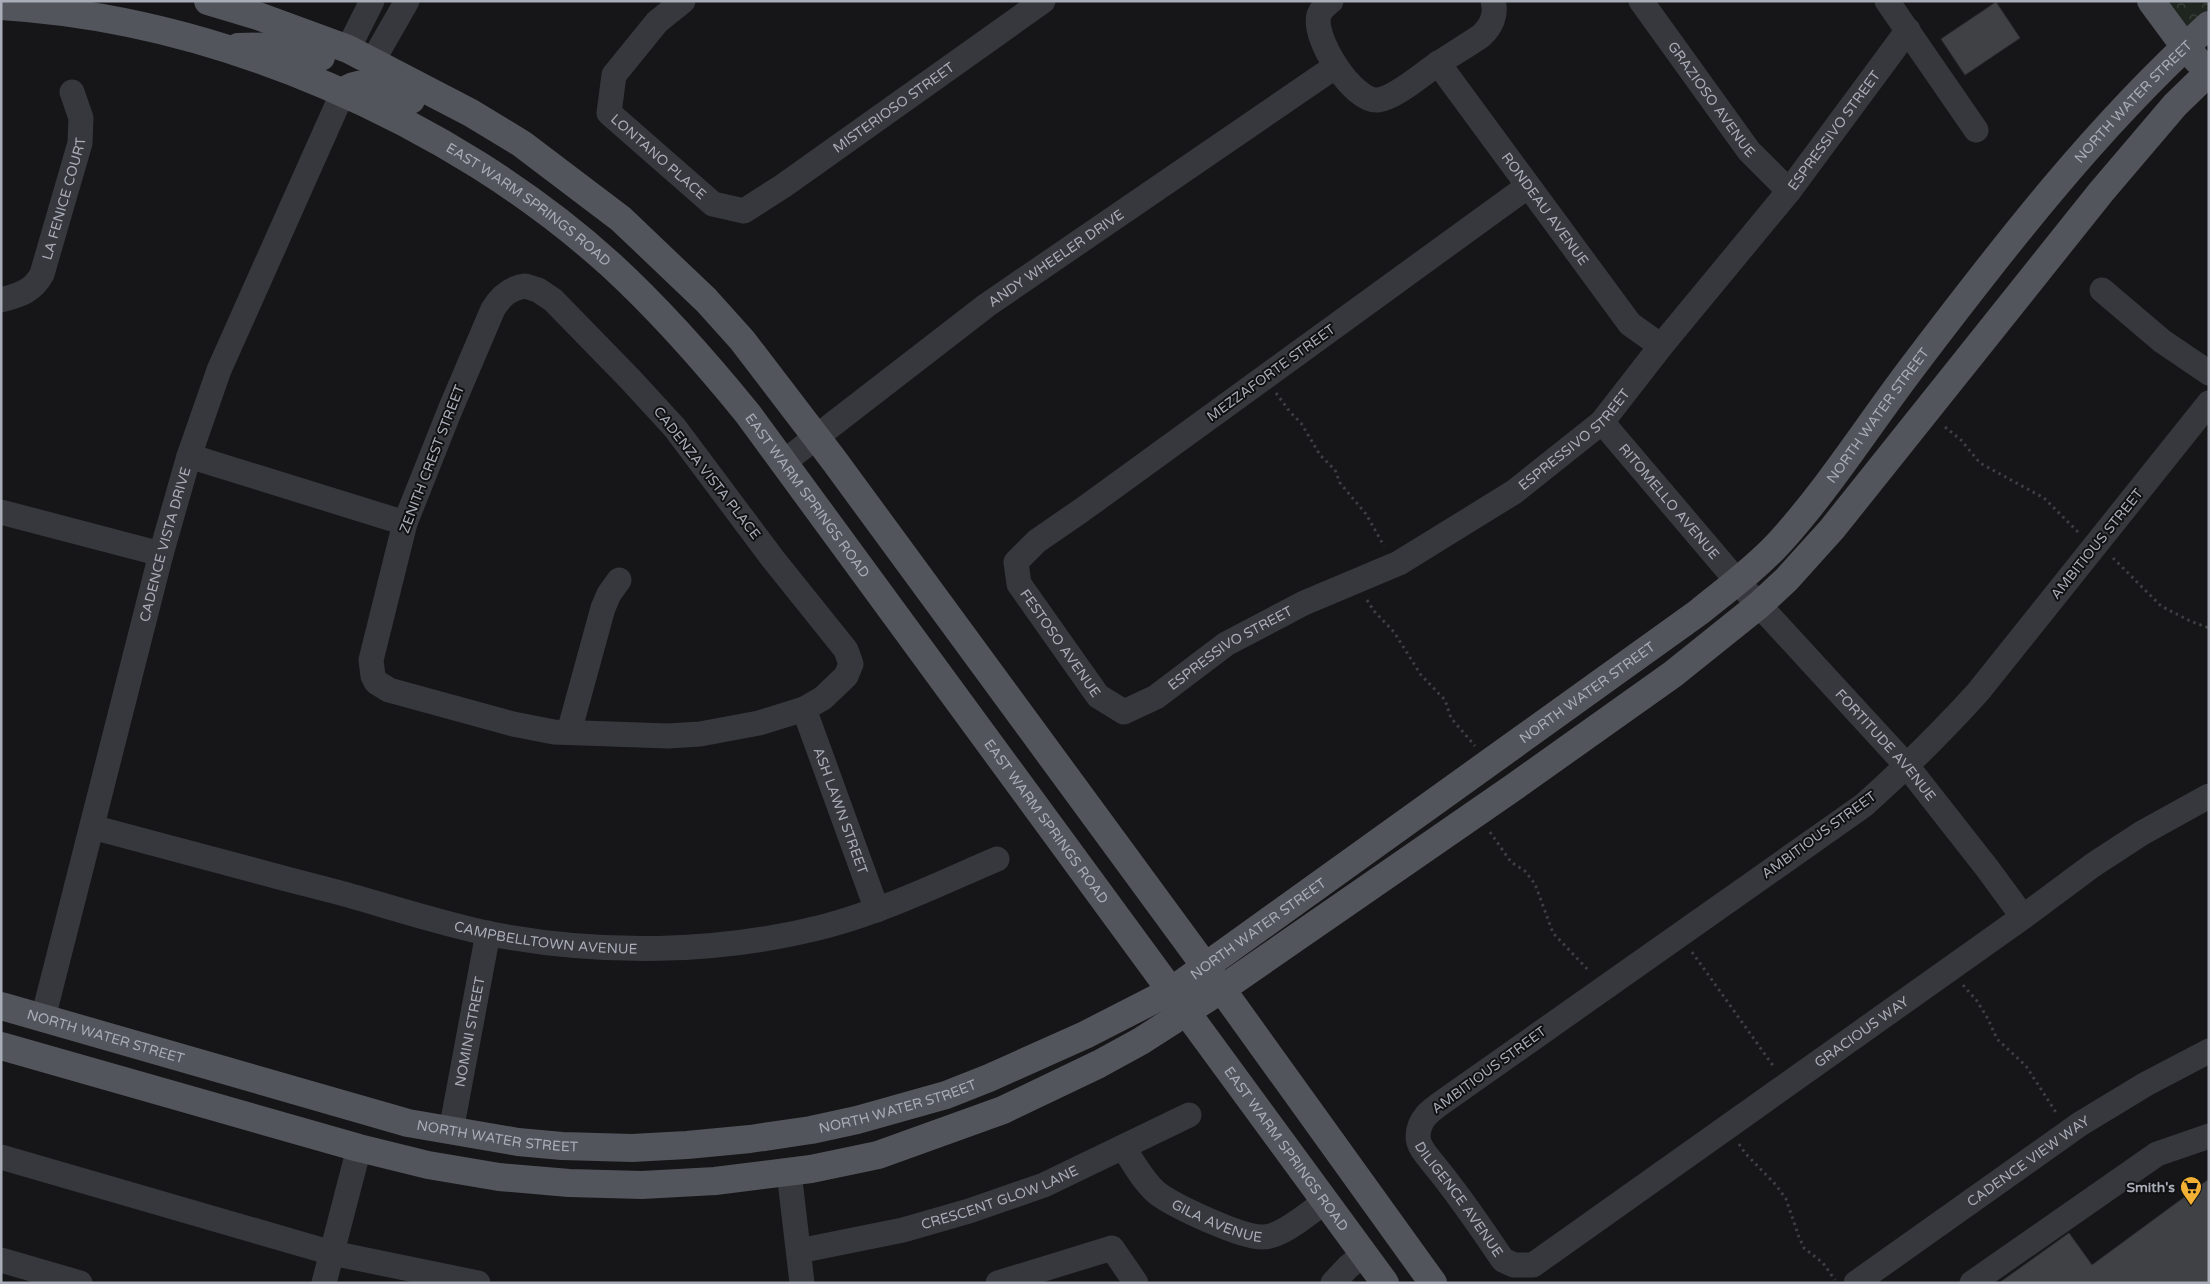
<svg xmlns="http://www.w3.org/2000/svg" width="2210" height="1284" font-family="'Varela Round',sans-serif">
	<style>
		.forest { fill: url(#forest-crowns) }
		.building { fill: #404145; stroke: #303034 }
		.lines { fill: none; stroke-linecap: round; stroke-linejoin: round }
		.path { stroke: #3d3f44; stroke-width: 3; stroke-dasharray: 2.5 4; stroke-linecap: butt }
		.minor { stroke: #37383d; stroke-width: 25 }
		.major { stroke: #53555c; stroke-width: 28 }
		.labels { text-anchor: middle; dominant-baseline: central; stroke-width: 4; stroke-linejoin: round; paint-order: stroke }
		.street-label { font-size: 14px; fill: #a8adb8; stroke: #111113 }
		.poi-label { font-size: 14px; font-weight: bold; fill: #a8adb8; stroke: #111113; text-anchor: end }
	</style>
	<defs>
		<pattern id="forest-crowns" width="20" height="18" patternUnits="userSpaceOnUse" patternTransform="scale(1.25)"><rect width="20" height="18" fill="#1e261f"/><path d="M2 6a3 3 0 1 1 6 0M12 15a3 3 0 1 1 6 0" fill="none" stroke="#3c433d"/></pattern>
	</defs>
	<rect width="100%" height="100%" fill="#161618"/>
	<path class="forest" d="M2162,1H2209V10L2188,31Z"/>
	<path class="building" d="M1996,2L2020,38L1965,75L1941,39Z
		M2209,1179V1283H1999L2069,1233L2092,1265Z"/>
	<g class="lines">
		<path class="path" d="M1276,393L1290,412L1301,423L1320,455L1335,470L1340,483L1366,514L1384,546
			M1945,427L1961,440L1980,463L2044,498L2078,532
			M2113,558L2161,606L2190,621L2209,628
			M1367,600L1374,611L1394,632L1421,675L1445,700L1451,718L1475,746
			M1490,832L1511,862L1525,871L1535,884L1553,933L1590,972
			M1692,952L1774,1067
			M1963,985L1977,1001L1988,1019L1997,1039L2026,1066L2057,1114
			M1739,1144L1745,1153L1776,1185L1786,1199L1799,1237L1804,1248L1823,1263L1835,1280"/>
		<g class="minor">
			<path id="s1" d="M683,1L657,22L614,75L609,113L713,204L744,211L783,186L1043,1"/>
			<path d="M1331,1C1326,5 1321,9 1319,15C1312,38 1353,102 1378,100C1395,98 1421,75 1436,65C1451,55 1466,46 1481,36C1491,27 1497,15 1493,1"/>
			<path id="s2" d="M1641,1L1749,151L1789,191"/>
			<path d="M1887,1L1976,130"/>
			<path d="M348,49L372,1"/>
			<path d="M372,62L407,1"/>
			<path id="s3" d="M1438,63L1630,324L1661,346"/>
			<path id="s4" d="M1528,186L1082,510L1037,541L1016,562L1019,584L1098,696L1124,712L1156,697L1226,644L1304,603L1399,563L1514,492L1602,422L1661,346L1789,191L1908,30"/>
			<path d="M525,286L538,290L553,300L630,379L675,428L773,559L846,650L851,664L846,676L823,698L804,709L759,723L700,734L668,736L554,732L513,724L389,690L376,682L373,676L371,660L405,523L450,410L493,309C501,296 510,288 525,286Z"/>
			<path d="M2102,290L2162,341L2209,373"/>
			<path id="s5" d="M1,300C20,295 33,291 42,274L80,143L81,118L72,92"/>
			<path id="s6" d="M2209,403L1978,692C1942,732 1904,769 1864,805L1444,1101C1431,1110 1418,1119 1418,1137C1418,1147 1429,1158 1435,1166C1460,1196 1481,1228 1503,1260L1514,1265H1533L2023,917L2093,865L2142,833L2209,796"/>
			<path id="s7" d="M1602,422L1737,581L1907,766L1987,868L2023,917"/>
			<path d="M189,456L405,523"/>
			<path id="s8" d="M784,462L987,305L1336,66"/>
			<path d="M1,512L161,554"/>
			<path id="s9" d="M804,709L877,910"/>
			<path d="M569,732L603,608L609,594L619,580"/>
			<path id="s10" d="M92,827C173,849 255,871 337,892C388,906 439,923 491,934C601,955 718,954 826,926C886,910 941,883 997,859"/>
			<path id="s11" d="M43,1018L161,554L189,456L219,370L343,92"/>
			<path id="s12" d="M451,1131L488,933"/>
			<path id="s13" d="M1123,1147C1133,1162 1143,1181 1157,1193C1174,1206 1242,1238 1263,1237C1282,1237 1310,1212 1326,1201"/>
			<path d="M1,1157L332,1253L478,1283"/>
			<path d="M789,1172L802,1283"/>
			<path id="s14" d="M799,1251L903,1230L969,1211L1044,1185L1189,1115"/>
			<path d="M1,1260L80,1283"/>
			<path d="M324,1283L359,1148"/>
			<path d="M998,1283L1112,1248L1136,1283"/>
			<path d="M1333,1283L1348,1267L1364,1254"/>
			<path id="s15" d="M1856,1283L2080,1124L2146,1084L2209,1051"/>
			<path d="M1972,1283L2157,1154L2209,1136"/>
		</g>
		<g class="major">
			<path d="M208,1L258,16L348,49L471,113L522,144L621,219L706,300L742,340L833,459L1205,966L1433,1283"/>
			<path d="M2151,1L2185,47L2198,61"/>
			<path id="s16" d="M1,6C218,19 451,120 611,265C661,311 705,361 748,414L1385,1283"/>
			<path d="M238,47L284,46L321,57"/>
			<path d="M343,92C364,75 389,90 411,100"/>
			<path id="s17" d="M1,1006L408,1123L518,1142L562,1146L632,1148L687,1145L750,1139L811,1130L857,1120L946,1095L989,1078L1085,1035L1171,991L1699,612C1726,590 1755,569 1779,543C1829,488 1869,424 1914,365C2005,245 2097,126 2209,25"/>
			<path d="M1,1046L359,1148L428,1165L499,1177L569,1183L642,1185L715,1181L811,1169L878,1155L1003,1110L1099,1064L1141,1041L1222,989L1514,787L1673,674L1759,605L1787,579L1832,529L2101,192L2175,105L2209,72"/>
		</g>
	</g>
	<defs>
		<g id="supermarket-pin" transform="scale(1.125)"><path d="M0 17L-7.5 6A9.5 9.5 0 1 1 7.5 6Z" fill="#f2b134" stroke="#111113"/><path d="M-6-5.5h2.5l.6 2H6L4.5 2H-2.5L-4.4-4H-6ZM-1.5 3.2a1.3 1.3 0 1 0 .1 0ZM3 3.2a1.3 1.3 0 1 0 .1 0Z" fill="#111"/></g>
	</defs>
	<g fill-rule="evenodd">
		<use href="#supermarket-pin" x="2191" y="1187"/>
	</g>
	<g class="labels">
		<g class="street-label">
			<text stroke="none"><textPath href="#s2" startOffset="121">GRAZIOSO AVENUE</textPath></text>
			<text stroke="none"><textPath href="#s17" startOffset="2539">NORTH WATER STREET</textPath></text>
			<text stroke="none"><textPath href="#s1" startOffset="492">MISTERIOSO STREET</textPath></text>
			<text stroke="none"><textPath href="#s4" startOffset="1760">ESPRESSIVO STREET</textPath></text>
			<text stroke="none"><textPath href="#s1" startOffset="206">LONTANO PLACE</textPath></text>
			<text stroke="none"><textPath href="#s5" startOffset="129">LA FENICE COURT</textPath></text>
			<text stroke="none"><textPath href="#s16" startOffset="572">EAST WARM SPRINGS ROAD</textPath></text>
			<text stroke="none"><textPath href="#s3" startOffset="181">RONDEAU AVENUE</textPath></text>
			<text stroke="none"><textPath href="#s8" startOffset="340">ANDY WHEELER DRIVE</textPath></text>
			<text transform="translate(1271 373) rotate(-36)">MEZZAFORTE STREET</text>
			<text stroke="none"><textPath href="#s17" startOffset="2134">NORTH WATER STREET</textPath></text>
			<text stroke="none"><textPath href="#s4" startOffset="1355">ESPRESSIVO STREET</textPath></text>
			<text transform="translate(432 459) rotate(-69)">ZENITH CREST STREET</text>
			<text transform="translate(707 473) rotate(52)">CADENZA VISTA PLACE</text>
			<text stroke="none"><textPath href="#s16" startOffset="978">EAST WARM SPRINGS ROAD</textPath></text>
			<text stroke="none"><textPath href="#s7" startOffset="104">RITOMELLO AVENUE</textPath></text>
			<text transform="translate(2097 544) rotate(-51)">AMBITIOUS STREET</text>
			<text stroke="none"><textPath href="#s11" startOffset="489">CADENCE VISTA DRIVE</textPath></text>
			<text stroke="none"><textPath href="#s4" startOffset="730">FESTOSO AVENUE</textPath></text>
			<text stroke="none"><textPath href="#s4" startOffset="950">ESPRESSIVO STREET</textPath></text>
			<text stroke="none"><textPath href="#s17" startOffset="1729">NORTH WATER STREET</textPath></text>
			<text stroke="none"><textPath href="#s7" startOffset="430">FORTITUDE AVENUE</textPath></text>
			<text stroke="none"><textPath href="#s9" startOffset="108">ASH LAWN STREET</textPath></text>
			<text stroke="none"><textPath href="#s16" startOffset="1382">EAST WARM SPRINGS ROAD</textPath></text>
			<text transform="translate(1819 835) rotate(-36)">AMBITIOUS STREET</text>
			<text stroke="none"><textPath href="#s17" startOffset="1324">NORTH WATER STREET</textPath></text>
			<text stroke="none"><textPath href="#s10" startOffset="468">CAMPBELLTOWN AVENUE</textPath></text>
			<text stroke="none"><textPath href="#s12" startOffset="101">NOMINI STREET</textPath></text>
			<text stroke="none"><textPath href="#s6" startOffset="1675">GRACIOUS WAY</textPath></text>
			<text stroke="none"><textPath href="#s17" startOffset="109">NORTH WATER STREET</textPath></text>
			<text transform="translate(1489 1070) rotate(-36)">AMBITIOUS STREET</text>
			<text stroke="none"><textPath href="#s17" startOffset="919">NORTH WATER STREET</textPath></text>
			<text stroke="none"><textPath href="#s17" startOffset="514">NORTH WATER STREET</textPath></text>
			<text stroke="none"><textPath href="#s16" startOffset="1788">EAST WARM SPRINGS ROAD</textPath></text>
			<text stroke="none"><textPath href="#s15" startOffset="211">CADENCE VIEW WAY</textPath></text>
			<text stroke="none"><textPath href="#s14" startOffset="208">CRESCENT GLOW LANE</textPath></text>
			<text stroke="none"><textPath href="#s6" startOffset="1166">DILIGENCE AVENUE</textPath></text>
			<text stroke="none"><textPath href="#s13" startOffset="124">GILA AVENUE</textPath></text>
		</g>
		<g class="poi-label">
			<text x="2175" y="1187">Smith's</text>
		</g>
	</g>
	<rect width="2210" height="1284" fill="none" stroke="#a8adb8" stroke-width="5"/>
</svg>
